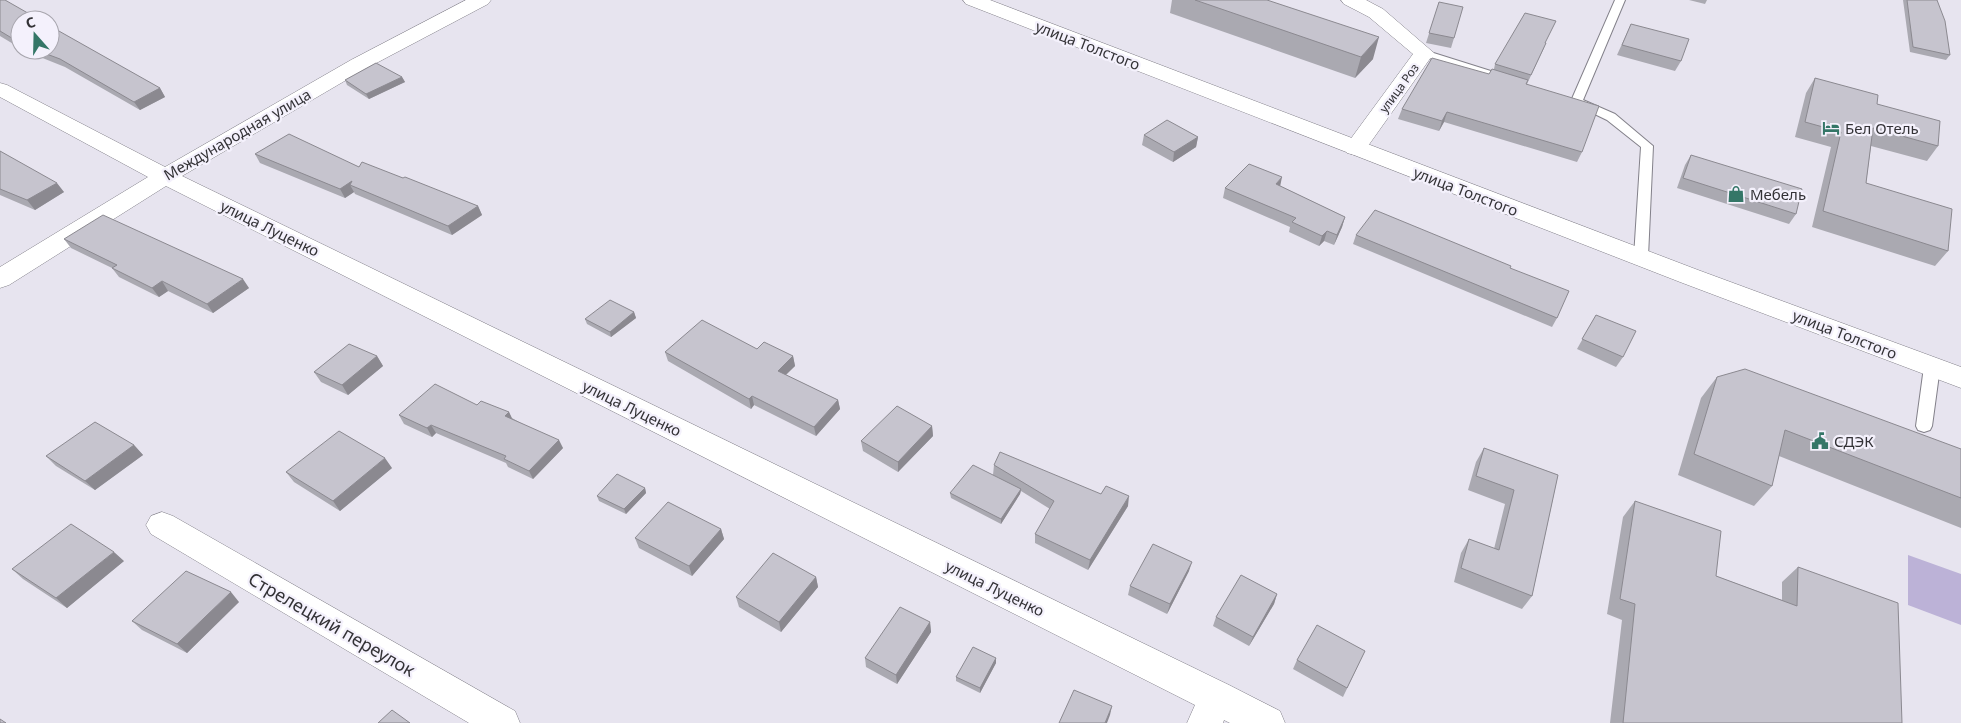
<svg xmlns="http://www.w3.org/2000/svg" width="1961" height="723" font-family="'Noto Sans',sans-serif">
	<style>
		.green { fill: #bcb2d7 }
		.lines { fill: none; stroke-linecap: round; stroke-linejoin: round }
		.service-casing { stroke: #83818a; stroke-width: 2 }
		.minor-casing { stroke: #83818a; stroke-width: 1 }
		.secondary-casing { stroke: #83818a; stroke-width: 1 }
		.service { fill: #fff; fill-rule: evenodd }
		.minor { fill: #fff; fill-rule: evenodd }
		.secondary { fill: #fff; fill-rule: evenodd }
		.wall { fill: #aaa9b1 }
		.shaded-wall { fill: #8b8990 }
		.building { fill: #c6c4ce; stroke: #8b8990 }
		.labels { text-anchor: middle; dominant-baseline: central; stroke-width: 4.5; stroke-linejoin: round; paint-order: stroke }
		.far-street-label { font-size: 12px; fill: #333236; stroke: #f4f1fc }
		.street-label { font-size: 15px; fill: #333236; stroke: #f4f1fc }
		.poi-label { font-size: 15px; fill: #333236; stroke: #f4f1fc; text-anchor: start }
		.near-street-label { font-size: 18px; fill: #333236; stroke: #f4f1fc }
	</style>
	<rect width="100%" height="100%" fill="#e7e4ef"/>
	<path class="green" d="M1908,555L1961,574V625L1908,605Z"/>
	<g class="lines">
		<g class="service-casing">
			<path id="service" d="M1615,0H1625L1583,100L1615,114L1653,146L1648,257L1646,260H1636L1634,257L1641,147L1607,120L1576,105L1571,101Z
				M1424,50L1513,78L1515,80L1509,83L1505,82L1420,55L1418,53Z
				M1932,361L1937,363L1940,367L1932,426L1930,430L1924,432L1918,430L1916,426L1924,367L1927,363Z"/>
		</g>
		<g class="minor-casing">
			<path id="minor" d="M466,0H491L488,4L365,69L182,176L1229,685L1280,711L1285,723H1230L1224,720L1223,723H1187L1195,705L166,186L9,285L0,288V267L148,177L0,97V83L7,85L165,167L351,60Z
				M1341,0H1366L1383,9L1434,53L1363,153L1355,155L1347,153L1344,148L1413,54L1369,17L1344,4Z
				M162,512L173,516L515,711L520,723H469L151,534L146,525L151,516Z"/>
		</g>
		<g class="secondary-casing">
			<path id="secondary" d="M963,0H990L1698,270L1961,367V388L1680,282L966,4Z"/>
		</g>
		<use href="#service" class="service"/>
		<use href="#minor" class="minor"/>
		<use href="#secondary" class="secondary"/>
	</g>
	<path class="wall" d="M0,0L20,20V48L0,36Z
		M1172,0H1267L1373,59L1355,78L1170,13Z
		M1689,0H1707L1705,4Z
		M1903,0H1937L1950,55L1946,60L1910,52Z
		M1439,2L1454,38L1451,48L1426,43Z
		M1631,24L1681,61L1675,71L1617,55Z
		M1545,43L1544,48L1527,84L1582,152L1577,162L1444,122L1439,131L1398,119L1402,109L1489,74L1494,69L1495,64Z
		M24,50H50L160,88L165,97L140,110L65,67L30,53Z
		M402,77L405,82L369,99L347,85L345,80Z
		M1815,78L1877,104L1938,146L1927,161L1871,146L1866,183L1948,251L1935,266L1812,227L1831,147L1795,137L1806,93Z
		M1144,135L1198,137L1196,147L1173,162L1142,145Z
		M0,151L64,192L35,210L0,195Z
		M255,154L359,167L403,178L478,206L482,215L452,235L355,194L354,192L345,198L260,163Z
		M1691,155L1796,214L1789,224L1677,188L1685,165Z
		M1280,186L1345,217L1342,227L1334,245L1324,241L1319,246L1289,232L1290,227L1223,198L1225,188Z
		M1356,235L1510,268L1557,318L1552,327L1353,244Z
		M64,239L249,288L213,313L168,291L159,297L119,277L112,268L71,248Z
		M634,312L636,318L611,337L587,324L585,319Z
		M1596,315L1623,357L1616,367L1577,349Z
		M757,349L793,356L795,366L786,375L838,400L840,409L816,436L754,405L751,409L668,361L665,352Z
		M377,356L383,366L348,395L321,382L314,372Z
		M1717,377L1961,449V528L1779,456L1772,486L1754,506L1678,475L1701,398Z
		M477,405L509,412L512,418L563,448L533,479L508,467L506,463L436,433L432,437L404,424L399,415Z
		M932,426L933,436L898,472L863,451L861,441Z
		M134,445L143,455L95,490L56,466L46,456Z
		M1484,448L1558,475L1532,596L1522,609L1454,582L1461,553L1469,539L1494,549L1505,504L1468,490L1476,462Z
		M994,465L1128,506L1088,570L1035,543V534L1050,509L1021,491L1020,494L1001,524L951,498L950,493L999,478L993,475Z
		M392,468L340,511L294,482L286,472Z
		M645,488L646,493L626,514L599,501L597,496Z
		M1635,501L1716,576L1782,600V582L1798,567L1902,723H1610L1622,620L1607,614L1623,517Z
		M721,529L724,539L692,576L639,548L635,538Z
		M124,561L67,608L23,579L12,569Z
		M1189,571L1167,614L1128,595L1130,586Z
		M816,577L818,587L781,632L739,607L736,597Z
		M1277,594L1274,604L1249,646L1213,626L1216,617Z
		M239,602L187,653L142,630L132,621Z
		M930,622L931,632L897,684L866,667L865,658Z
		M1365,651L1343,697L1293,669L1297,660Z
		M996,658V663L980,693L956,681V677Z"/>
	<path class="shaded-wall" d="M1379,37L1373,59L1355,78L1361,57Z
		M402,77L405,82L369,99L366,94Z
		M160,88L165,97L140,110L134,102Z
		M1447,112L1444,122L1439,131L1442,121Z
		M1198,137L1196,147L1173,162L1174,152Z
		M1282,177L1280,187L1276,184Z
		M352,181L350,185L354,192L345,198L340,189Z
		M57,183L64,192L35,210L27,200Z
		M478,206L482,215L452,235L448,226Z
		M1345,217L1342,227L1334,245L1337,235Z
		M1327,231L1324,241L1319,246L1322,236Z
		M243,279L249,288L213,313L207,304Z
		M162,281L168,291L159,297L152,288Z
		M634,312L636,318L611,337L610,332Z
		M377,356L383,366L348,395L342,385Z
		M793,356L795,366L780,380L778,371Z
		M752,396L754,405L751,409L749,399Z
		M838,400L840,409L816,436L814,427Z
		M509,412L513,421L505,416Z
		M431,425L436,433L432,437L427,428Z
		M932,426L933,436L898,472V462Z
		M559,440L563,448L533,479L529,471Z
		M134,445L143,455L95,490L85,481Z
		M385,458L392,468L340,511L333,501Z
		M645,488L646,493L626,514L624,509Z
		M1021,489L1020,494L1001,524V519Z
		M1129,496L1128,506L1088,570L1090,560Z
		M721,529L724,539L692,576L689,566Z
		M114,552L124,561L67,608L56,598Z
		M1192,562L1189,571L1167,614L1170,604Z
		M816,577L818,587L781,632L779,622Z
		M231,592L239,602L187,653L177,644Z
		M1277,594L1274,604L1249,646L1253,637Z
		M930,622L931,632L897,684L896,675Z
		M996,658V663L980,693V688Z
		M1112,706L1110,715L1107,723H1105Z"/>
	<path class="building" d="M0,0H5L40,20H20V43L0,31Z
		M1195,0H1267L1379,37L1361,57Z
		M1907,0H1937L1945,21L1950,55L1913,47Z
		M1439,2L1463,7L1454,38L1429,33Z
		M1525,13L1556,21L1545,43H1546L1531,75L1495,64Z
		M1631,24L1689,39L1681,61L1622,45Z
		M50,26L160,88L134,102L60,59L36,50H50Z
		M1432,58L1489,74L1492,69L1528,80L1526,84L1599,106L1582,152L1447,112L1442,121L1402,109Z
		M376,63L402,77L366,94L345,80Z
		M1815,78L1878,95L1877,104L1940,121L1938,146L1873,128L1866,183L1952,209L1948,251L1823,211L1841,132L1805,122Z
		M1167,120L1198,137L1174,152L1144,135Z
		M289,134L359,167L362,162L403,178L405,177L478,206L448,226L350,185L352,181L340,189L255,154Z
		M0,151L57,183L27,200L0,189Z
		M1691,155L1802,189L1796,214L1683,178Z
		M1249,164L1282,177L1276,184L1345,217L1337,235L1327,231L1322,236L1292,222L1296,218L1225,188Z
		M1375,210L1511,266L1510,268L1569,291L1557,318L1356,235Z
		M103,215L243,279L207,304L162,281L152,288L112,268L117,265L64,239Z
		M610,300L634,312L610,332L585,319Z
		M1596,315L1636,331L1623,357L1582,339Z
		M702,320L757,349L764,342L793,356L778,371L838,400L814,427L752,396L749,399L665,352Z
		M349,344L377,356L342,385L314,372Z
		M1745,369L1961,449V498L1785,430L1772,486L1694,454L1717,377Z
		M435,384L477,405L481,401L509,412L505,416L559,440L529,471L504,459L506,456L431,425L427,428L399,415Z
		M897,406L932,426L898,462L861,441Z
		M95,422L134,445L85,481L46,456Z
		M339,431L385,458L333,501L286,472Z
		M1484,448L1558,475L1532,596L1461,568L1469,539L1499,550L1514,490L1476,476Z
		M1000,452L1101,494L1106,486L1129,496L1090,560L1035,534L1054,501L994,465Z
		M973,465L1021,489L1001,519L950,493Z
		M617,474L645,488L624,509L597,496Z
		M1635,501L1721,531L1716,576L1797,606L1798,567L1898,603L1902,723H1623L1635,604L1620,599Z
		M668,502L721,529L689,566L635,538Z
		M71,524L114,552L56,598L12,569Z
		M1153,544L1192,562L1170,604L1130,586Z
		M773,553L816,577L779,622L736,597Z
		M186,571L231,592L177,644L132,621Z
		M1241,575L1277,594L1253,637L1216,617Z
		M900,607L930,622L896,675L865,658Z
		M1317,625L1365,651L1347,688L1297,660Z
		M973,647L996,658L980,688L956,677Z
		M1074,690L1112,706L1105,723H1059Z
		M392,710L410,723H378Z
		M0,719L6,723H0Z"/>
	<defs>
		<g id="hotel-bare" transform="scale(1.35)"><path d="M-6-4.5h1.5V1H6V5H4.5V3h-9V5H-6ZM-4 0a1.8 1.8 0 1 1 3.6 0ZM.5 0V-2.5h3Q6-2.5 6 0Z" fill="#347667" stroke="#f4f1fc" stroke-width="2.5" paint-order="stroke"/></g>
		<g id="shop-bare" transform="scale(1.35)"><path d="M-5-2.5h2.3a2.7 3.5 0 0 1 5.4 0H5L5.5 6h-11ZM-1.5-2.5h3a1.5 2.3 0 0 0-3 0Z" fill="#347667" stroke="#f4f1fc" stroke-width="2.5" paint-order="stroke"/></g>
		<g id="civic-bare" transform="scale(1.35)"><path d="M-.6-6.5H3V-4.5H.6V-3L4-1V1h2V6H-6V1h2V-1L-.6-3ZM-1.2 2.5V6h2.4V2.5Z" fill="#347667" stroke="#f4f1fc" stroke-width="2.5" paint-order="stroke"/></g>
	</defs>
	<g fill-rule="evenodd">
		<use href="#hotel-bare" x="1831" y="128"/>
		<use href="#shop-bare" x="1736" y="194"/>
		<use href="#civic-bare" x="1820" y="441"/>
	</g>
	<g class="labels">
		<g class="far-street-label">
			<text transform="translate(1399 88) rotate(-54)">улица Роз</text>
		</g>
		<g class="street-label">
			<text transform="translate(1088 45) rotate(21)">улица Толстого</text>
			<text transform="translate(237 134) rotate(-30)">Международная улица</text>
			<text transform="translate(1466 191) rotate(21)">улица Толстого</text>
			<text transform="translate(270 228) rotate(26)">улица Луценко</text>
			<text transform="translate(1845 334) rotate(21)">улица Толстого</text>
			<text transform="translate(632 408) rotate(26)">улица Луценко</text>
			<text transform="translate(995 588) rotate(26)">улица Луценко</text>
		</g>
		<g class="poi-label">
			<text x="1845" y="128">Бел Отель</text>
			<text x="1750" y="194">Мебель</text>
			<text x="1834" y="441">СДЭК</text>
		</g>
		<g class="near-street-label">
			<text transform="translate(332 624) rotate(30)">Стрелецкий переулок</text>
		</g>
	</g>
	<g transform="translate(35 35) rotate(340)"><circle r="24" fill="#f4f1fc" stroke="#a7a5ad"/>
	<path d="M0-4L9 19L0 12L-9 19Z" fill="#347667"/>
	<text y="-8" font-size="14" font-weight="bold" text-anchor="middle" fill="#333236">С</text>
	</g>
</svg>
